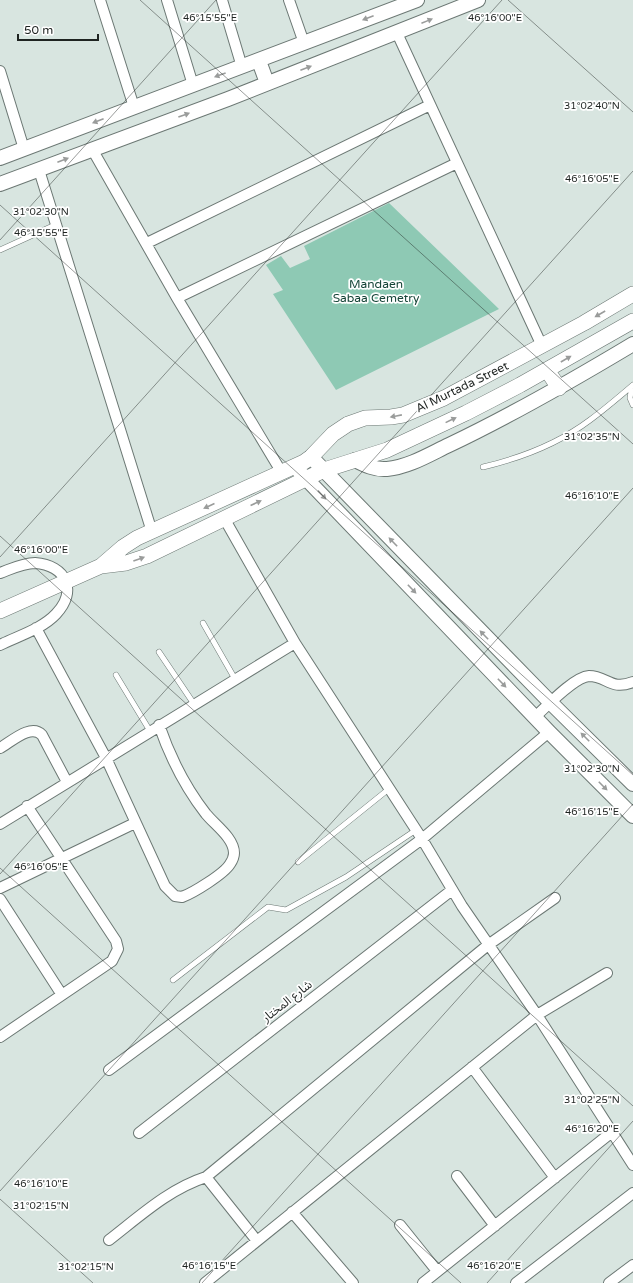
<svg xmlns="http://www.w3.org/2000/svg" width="633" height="1283" font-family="'Varela Round','Noto Sans Arabic',sans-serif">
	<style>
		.green { fill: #8ec9b4 }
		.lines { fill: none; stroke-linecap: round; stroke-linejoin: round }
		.lane-casing { stroke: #6c7874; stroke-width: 6 }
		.street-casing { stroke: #6c7874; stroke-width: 12 }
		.secondary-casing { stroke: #6c7874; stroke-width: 16 }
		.primary-casing { stroke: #6c7874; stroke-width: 16 }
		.lane { stroke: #fff; stroke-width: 5 }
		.street { stroke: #fff; stroke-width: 10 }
		.secondary { stroke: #fff; stroke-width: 14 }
		.primary { stroke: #fff; stroke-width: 15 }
		.oneway { fill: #9a9c9b }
		.ticks { fill: none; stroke: #1e2321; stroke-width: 1; stroke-opacity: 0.45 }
		.labels { text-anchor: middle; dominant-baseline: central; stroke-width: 3.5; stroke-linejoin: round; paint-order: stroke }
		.park-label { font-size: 12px; fill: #164538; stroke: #fff }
		.street-label { font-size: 12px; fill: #1e2321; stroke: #fff }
		.ticks-label { font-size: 10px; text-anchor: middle; fill: #1e2321; stroke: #fff; stroke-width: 3.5; stroke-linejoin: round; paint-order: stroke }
	</style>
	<rect width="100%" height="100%" fill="#d8e5e0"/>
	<path class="green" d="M389,203L499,309L336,390L273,294L283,290L266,265L281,256L290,268L310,259L304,246Z"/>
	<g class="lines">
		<g class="lane-casing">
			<path id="lane" d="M0,250L55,225
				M632,386L630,398L633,405
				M483,467C521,458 558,444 590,420C605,409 619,397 633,385
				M203,623L235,679
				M159,652L194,704
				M116,675L150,731
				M298,862L390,788
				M173,980L268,907L286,910L346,877L416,830"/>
		</g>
		<g class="street-casing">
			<path id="street" d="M100,0L134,107
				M167,0L193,85
				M222,0L242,67
				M289,0L304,43
				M397,33L542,346
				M0,71L24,149
				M92,149L177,298L282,473
				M39,170L152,532
				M147,243L430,105
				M177,298L457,163
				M224,518L295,643L422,839L462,906L537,1015L633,1165
				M0,573C11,569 23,563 35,563C66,565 78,591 56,614C42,629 18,636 0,645
				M36,628L106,758L165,886L175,896L182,897C193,893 224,874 230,864C232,861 234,857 234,853C234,838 215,825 206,814C185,787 170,757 159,725
				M535,717C547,706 574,677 589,676C607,676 611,691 633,682
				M0,748C11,742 31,723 42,735L67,782
				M0,824L295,643
				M0,888L135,823
				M0,899L62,995
				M0,1037L112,961L118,949L116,941L27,806
				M472,1067L555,1178
				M109,1070L422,839L549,732
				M139,1133L452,890
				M457,1176L495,1226
				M206,1177L257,1241
				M292,1212L353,1283
				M400,1225L437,1271
				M109,1240C140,1216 169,1189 206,1177L488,945L555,898
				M205,1283L537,1015L607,973
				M423,1283L612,1132
				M516,1283L633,1193
				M609,1283L633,1265"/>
		</g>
		<g class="secondary-casing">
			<path id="secondary" d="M259,61L267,83
				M0,158L417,0
				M0,184L228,99L478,0
				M311,457L551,703L633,784
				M355,460C365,465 375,470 387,469C409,467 430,454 449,445C512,415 573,380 633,344
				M295,467L549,732L633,816"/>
		</g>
		<g class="primary-casing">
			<path id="primary" d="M547,370L559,388
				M101,566L123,547L137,538L304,462L311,457L333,434L348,424L365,418L391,417L403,415L444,398L584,323L633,294
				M0,611L101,566L126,563L147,556L324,470L387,450L466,413L520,385L633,321"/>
		</g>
		<use href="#lane" class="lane"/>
		<use href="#street" class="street"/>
		<use href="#secondary" class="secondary"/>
		<use href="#primary" class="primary"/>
	</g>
	<defs><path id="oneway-solid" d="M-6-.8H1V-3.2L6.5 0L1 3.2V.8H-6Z"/></defs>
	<g class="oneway">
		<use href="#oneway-solid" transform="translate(368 18) rotate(159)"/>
		<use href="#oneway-solid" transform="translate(427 21) rotate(-22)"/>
		<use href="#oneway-solid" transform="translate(306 68) rotate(-21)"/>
		<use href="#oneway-solid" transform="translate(220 75) rotate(160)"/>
		<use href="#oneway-solid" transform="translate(184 115) rotate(-20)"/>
		<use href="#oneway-solid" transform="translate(98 121) rotate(159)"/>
		<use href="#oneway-solid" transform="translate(63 160) rotate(-21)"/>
		<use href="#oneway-solid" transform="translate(600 314) rotate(150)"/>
		<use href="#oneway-solid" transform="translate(566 359) rotate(-30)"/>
		<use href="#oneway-solid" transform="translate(396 416) rotate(169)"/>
		<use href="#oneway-solid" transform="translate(451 420) rotate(-26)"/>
		<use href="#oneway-solid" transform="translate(322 495) rotate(47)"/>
		<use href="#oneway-solid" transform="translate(256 503) rotate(-25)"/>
		<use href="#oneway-solid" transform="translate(209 506) rotate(156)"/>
		<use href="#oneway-solid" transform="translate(393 542) rotate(-134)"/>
		<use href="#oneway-solid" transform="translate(139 559) rotate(-20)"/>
		<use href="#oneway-solid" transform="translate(412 589) rotate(46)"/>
		<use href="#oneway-solid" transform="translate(484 635) rotate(-134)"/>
		<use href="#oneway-solid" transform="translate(502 683) rotate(46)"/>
		<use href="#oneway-solid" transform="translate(585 737) rotate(-135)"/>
		<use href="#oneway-solid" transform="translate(603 786) rotate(45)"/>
	</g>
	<path class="ticks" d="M140,0L633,444M508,0L633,112M0,205L633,775M0,240L216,0M0,536L633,1106M0,557L502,0M0,868L461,1283M0,874L633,171M0,1191L633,488M0,1199L93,1283M202,1283L633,804M487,1283L633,1121"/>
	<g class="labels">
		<g class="park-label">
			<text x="376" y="284">Mandaen<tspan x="376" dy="14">Sabaa Cemetry</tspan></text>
		</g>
		<g class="street-label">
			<text transform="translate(462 387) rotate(-26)">Al Murtada Street</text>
			<text transform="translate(287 1001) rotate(-38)">شارع المختار</text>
		</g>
	</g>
	<g class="ticks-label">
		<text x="210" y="21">46°15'55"E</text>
		<text x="495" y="21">46°16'00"E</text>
		<text x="592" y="109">31°02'40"N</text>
		<text x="592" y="182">46°16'05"E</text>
		<text x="41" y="215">31°02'30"N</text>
		<text x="41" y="236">46°15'55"E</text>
		<text x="592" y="440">31°02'35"N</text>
		<text x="592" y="499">46°16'10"E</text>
		<text x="41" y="553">46°16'00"E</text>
		<text x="592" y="772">31°02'30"N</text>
		<text x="592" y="815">46°16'15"E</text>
		<text x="41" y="870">46°16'05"E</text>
		<text x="592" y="1103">31°02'25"N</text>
		<text x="592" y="1132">46°16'20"E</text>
		<text x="41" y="1187">46°16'10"E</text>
		<text x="41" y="1209">31°02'15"N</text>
		<text x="209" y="1269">46°16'15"E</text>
		<text x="494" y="1269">46°16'20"E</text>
		<text x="86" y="1270">31°02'15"N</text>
	</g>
	<path d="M18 34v6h80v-6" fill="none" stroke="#1e2321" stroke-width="2"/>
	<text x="24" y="34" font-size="12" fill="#1e2321" stroke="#ffffff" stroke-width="3" paint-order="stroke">50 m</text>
</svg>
